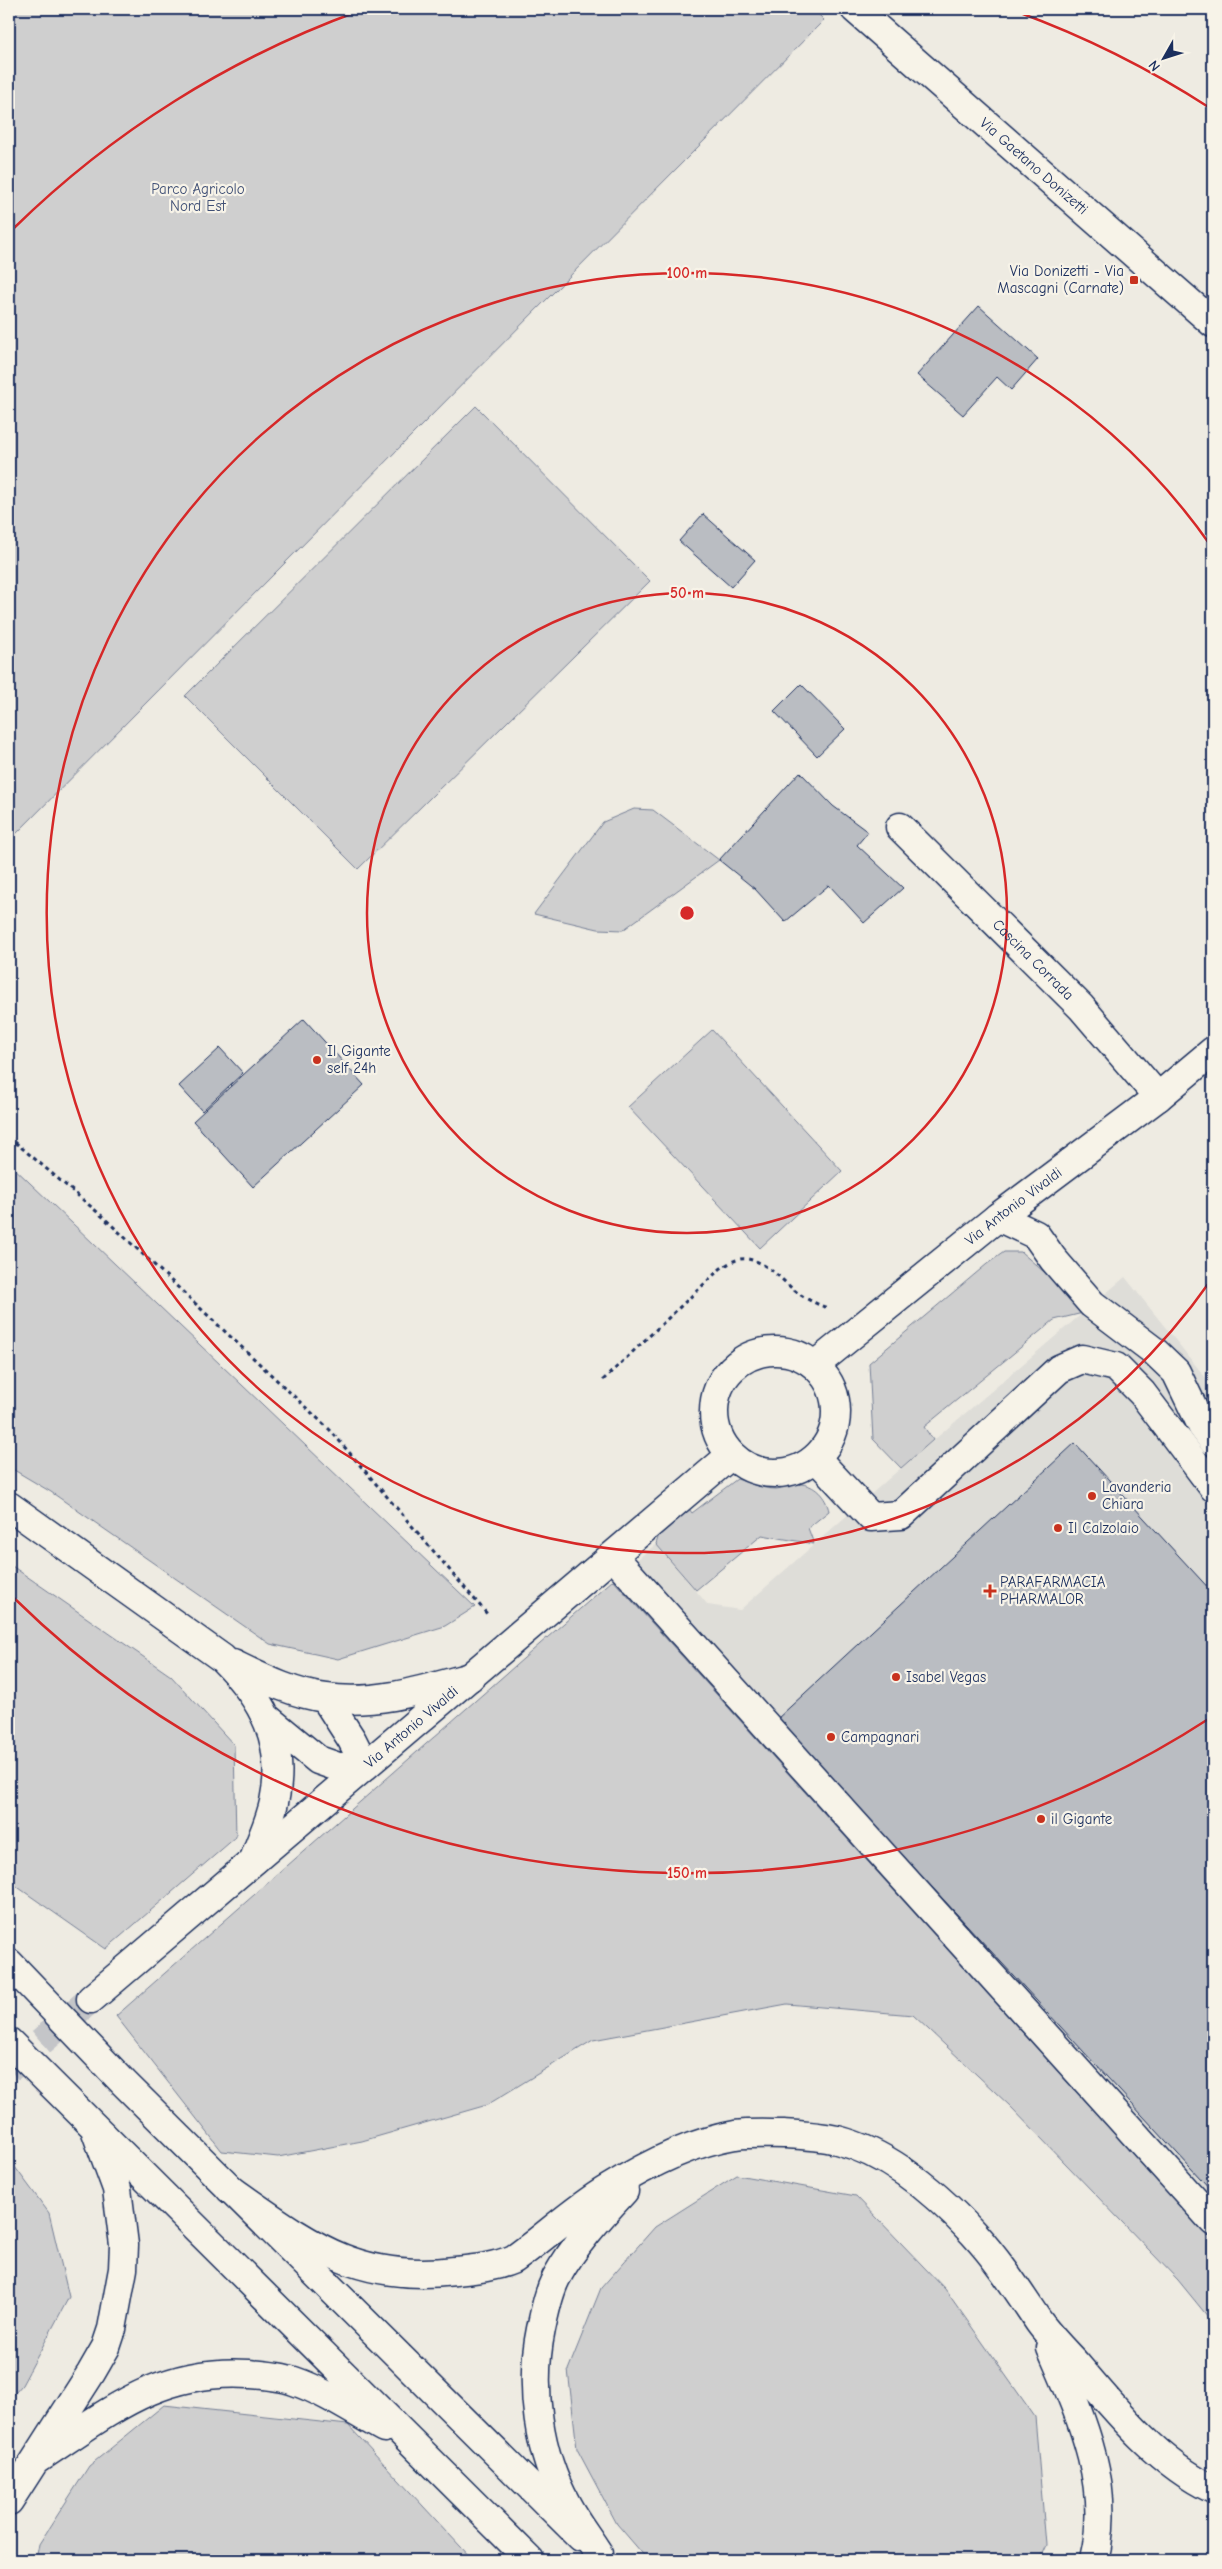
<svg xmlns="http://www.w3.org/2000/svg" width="1222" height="2569" font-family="'Comic Neue',sans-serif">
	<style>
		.built { fill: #deddd8 }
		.green { fill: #cfcfcf; stroke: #757f96 }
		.building { fill: #babdc2; stroke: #1b2f5e }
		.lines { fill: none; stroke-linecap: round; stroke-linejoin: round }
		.minor-tunnel { stroke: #c4c5c8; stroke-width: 28; stroke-dasharray: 28 14; stroke-linecap: butt }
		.minor-casing { stroke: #1b2f5e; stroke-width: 31 }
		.major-casing { stroke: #1b2f5e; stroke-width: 31 }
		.highway-casing { stroke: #1b2f5e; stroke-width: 31 }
		.path { stroke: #1b2f5e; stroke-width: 3; stroke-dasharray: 4 4; stroke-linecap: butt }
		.minor { stroke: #f7f3e8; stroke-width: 28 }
		.major { stroke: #f7f3e8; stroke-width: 28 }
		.highway { stroke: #f7f3e8; stroke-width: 28 }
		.ring { fill: none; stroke: #d62828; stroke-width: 2.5 }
		.poi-dot { fill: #c8321e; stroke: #f7f3e8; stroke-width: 2 }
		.labels { text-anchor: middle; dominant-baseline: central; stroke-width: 4.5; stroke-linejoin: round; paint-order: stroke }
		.street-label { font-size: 15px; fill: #1b2f5e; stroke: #f7f3e8 }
		.park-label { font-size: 15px; fill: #3f4f75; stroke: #f7f3e8 }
		.poi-label { font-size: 15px; fill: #1b2f5e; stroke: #f7f3e8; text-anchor: start }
		.centre { fill: #d62828; stroke: #f7f3e8; stroke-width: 2.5 }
		.ring-label { font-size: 15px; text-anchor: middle; font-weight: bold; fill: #d62828; stroke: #f7f3e8; stroke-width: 4.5; stroke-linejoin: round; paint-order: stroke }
	</style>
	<rect width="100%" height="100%" fill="#eeebe2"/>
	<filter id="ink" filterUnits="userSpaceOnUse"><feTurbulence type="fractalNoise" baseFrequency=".02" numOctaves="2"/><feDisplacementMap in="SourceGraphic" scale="10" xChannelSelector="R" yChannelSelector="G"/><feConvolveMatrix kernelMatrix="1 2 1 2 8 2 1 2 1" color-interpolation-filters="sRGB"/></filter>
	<g filter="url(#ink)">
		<path class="built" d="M1125,1277L1213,1387V2243L613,1580L656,1544L708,1605L740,1610L894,1474Z"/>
		<path class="green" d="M9,9H813L824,20L9,841Z
			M476,406L650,581L358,869L185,696Z
			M634,809L653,810L719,860L623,930L598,929L534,914L603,822Z
			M712,1030L842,1171L760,1248L628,1107Z
			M9,1163L475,1607L445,1626L338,1659L270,1644L51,1492L9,1467Z
			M1004,1252H1021L1058,1284L1083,1313L1054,1320L924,1427L933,1440L901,1468L873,1439L869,1363L987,1264Z
			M737,1479C749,1483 762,1489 776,1489C783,1489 791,1484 799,1484C815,1484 826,1497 829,1511L808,1528L814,1544L762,1535L696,1590L656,1544L661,1528L687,1506L692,1513Z
			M9,1564L171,1676L234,1745L236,1837L106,1949L9,1881Z
			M613,1580L1213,2243V2323L1178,2280L1010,2106L913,2015L787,2004L593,2040L487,2105L362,2141L278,2157L222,2151L116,2016Z
			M9,2159L49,2213L69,2297L22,2385L9,2400Z
			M737,2175L856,2196L945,2289L1035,2417L1046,2545L1039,2560H648L617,2524L577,2449L568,2370L601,2288L655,2227Z
			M164,2405L348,2425L473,2560H36L39,2544L89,2466Z"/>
		<path class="building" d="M979,306L1038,359L1011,390L997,377L963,415L917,375Z
			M703,514L755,560L731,587L679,541Z
			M801,684L845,729L817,756L774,711Z
			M800,772L833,806L868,832L857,845L903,888L864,923L829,885L785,922L755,889L719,860Z
			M304,1019L364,1085L253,1187L193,1121Z
			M220,1048L243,1073L202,1111L179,1086Z
			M1075,1443L1213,1593V2192L777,1719Z"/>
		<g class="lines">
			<path class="minor-tunnel" d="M9,2069L91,1999"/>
			<g class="minor-casing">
				<g id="minor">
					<path id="s1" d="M855,9L1213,323"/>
					<path id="s2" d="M900,827L1081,1007L1158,1097"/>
					<path d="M998,1217L1036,1235L1053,1259L1092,1304L1154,1351L1176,1372L1202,1426L1213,1441"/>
					<circle cx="775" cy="1412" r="61"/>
					<path id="s3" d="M815,1365L998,1217L1158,1097L1213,1051"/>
					<path d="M816,1458L871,1517L901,1515L1059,1369L1082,1359L1116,1367L1142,1393L1213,1487"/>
					<path d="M613,1556L1213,2221"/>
					<path id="s4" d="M91,1999L731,1455"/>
				</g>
			</g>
			<g class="major-casing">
				<path id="major" d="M9,1506L222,1658C263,1699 287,1743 274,1802C270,1822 260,1841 254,1860
					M233,1664C262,1678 293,1694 326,1698C375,1705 423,1690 470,1677
					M267,1718L318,1760L338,1767L365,1766L352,1740L325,1698
					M9,1963L124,2083L581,2537
					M9,2042L530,2560
					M36,2460C107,2414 158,2368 249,2374C263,2375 280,2376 294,2381C326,2392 355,2412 384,2428
					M9,2501L91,2373L106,2347L112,2329L123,2269L124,2245L117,2189L96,2132"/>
			</g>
			<g class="highway-casing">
				<path id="highway" d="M230,2189C308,2243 355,2283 455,2271C476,2269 495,2267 514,2259C545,2237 573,2210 606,2190C643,2167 692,2142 735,2135C751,2133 768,2134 784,2134C801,2135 820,2136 837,2140C889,2153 937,2194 973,2233C999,2261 1018,2291 1039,2322C1050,2337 1064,2351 1077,2365C1116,2411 1158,2463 1213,2489
					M1051,2348C1080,2415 1113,2485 1094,2560
					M598,2553C588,2537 576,2522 567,2505C538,2453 529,2387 541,2329C545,2311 548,2294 556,2278C574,2245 599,2218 624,2191"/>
			</g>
			<path class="path" d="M9,1137L102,1216L330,1430L488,1615
				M603,1380L720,1269C728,1264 737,1257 748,1259C766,1262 781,1279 794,1290C804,1298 816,1304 828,1308"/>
			<use href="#minor" class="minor"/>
			<use href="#major" class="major"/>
			<use href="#highway" class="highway"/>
		</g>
	</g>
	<g class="ring">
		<circle cx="687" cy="913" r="320"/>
		<path d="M1211 1280A640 640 0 1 1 1211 546"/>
		<path d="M1210 1718A960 960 0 0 1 14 1598M14 228A960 960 0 0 1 359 11M1015 11A960 960 0 0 1 1210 108"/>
	</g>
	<g class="poi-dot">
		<rect x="1129" y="275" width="10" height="10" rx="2.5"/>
		<circle cx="317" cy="1060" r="5"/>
		<circle cx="1092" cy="1496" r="5"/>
		<circle cx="1058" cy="1528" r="5"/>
		<path d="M987.5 1583.5h5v5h5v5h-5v5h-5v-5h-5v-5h5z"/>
		<circle cx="896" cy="1677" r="5"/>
		<circle cx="831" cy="1737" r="5"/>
		<circle cx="1041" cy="1819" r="5"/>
	</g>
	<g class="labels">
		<g class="street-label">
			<text stroke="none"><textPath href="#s1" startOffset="238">Via Gaetano Donizetti</textPath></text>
			<text stroke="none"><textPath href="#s2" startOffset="188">Cascina Corrada</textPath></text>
			<text stroke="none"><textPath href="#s3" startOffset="254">Via Antonio Vivaldi</textPath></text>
			<text stroke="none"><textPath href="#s4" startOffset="420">Via Antonio Vivaldi</textPath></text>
		</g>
		<g class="park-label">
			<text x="198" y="189">Parco Agricolo<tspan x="198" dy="17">Nord Est</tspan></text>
		</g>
		<g class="poi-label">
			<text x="1124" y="271" text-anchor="end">Via Donizetti - Via<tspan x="1124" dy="17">Mascagni (Carnate)</tspan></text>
			<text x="327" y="1051">Il Gigante<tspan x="327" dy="17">self 24h</tspan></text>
			<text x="1102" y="1487">Lavanderia<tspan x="1102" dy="17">Chiara</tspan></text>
			<text x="1068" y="1528">Il Calzolaio</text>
			<text x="1000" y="1582">PARAFARMACIA<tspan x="1000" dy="17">PHARMALOR</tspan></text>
			<text x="906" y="1677">Isabel Vegas</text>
			<text x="841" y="1737">Campagnari</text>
			<text x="1051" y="1819">il Gigante</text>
		</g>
	</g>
	<circle cx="687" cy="913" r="8" class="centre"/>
	<g class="ring-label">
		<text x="687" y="278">100 m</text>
		<text x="687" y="598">50 m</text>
		<text x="687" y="1878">150 m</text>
	</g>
	<rect width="1222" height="2569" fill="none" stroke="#f7f3e8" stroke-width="30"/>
	<rect x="15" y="15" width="1192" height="2539" fill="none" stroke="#1b2f5e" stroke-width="2" filter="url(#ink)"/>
	<g transform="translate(1164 58) rotate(231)" stroke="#f7f3e8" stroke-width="4" paint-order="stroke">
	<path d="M0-4L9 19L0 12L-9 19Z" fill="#1b2f5e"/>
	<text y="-8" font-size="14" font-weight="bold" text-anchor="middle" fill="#1b2f5e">N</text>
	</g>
</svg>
